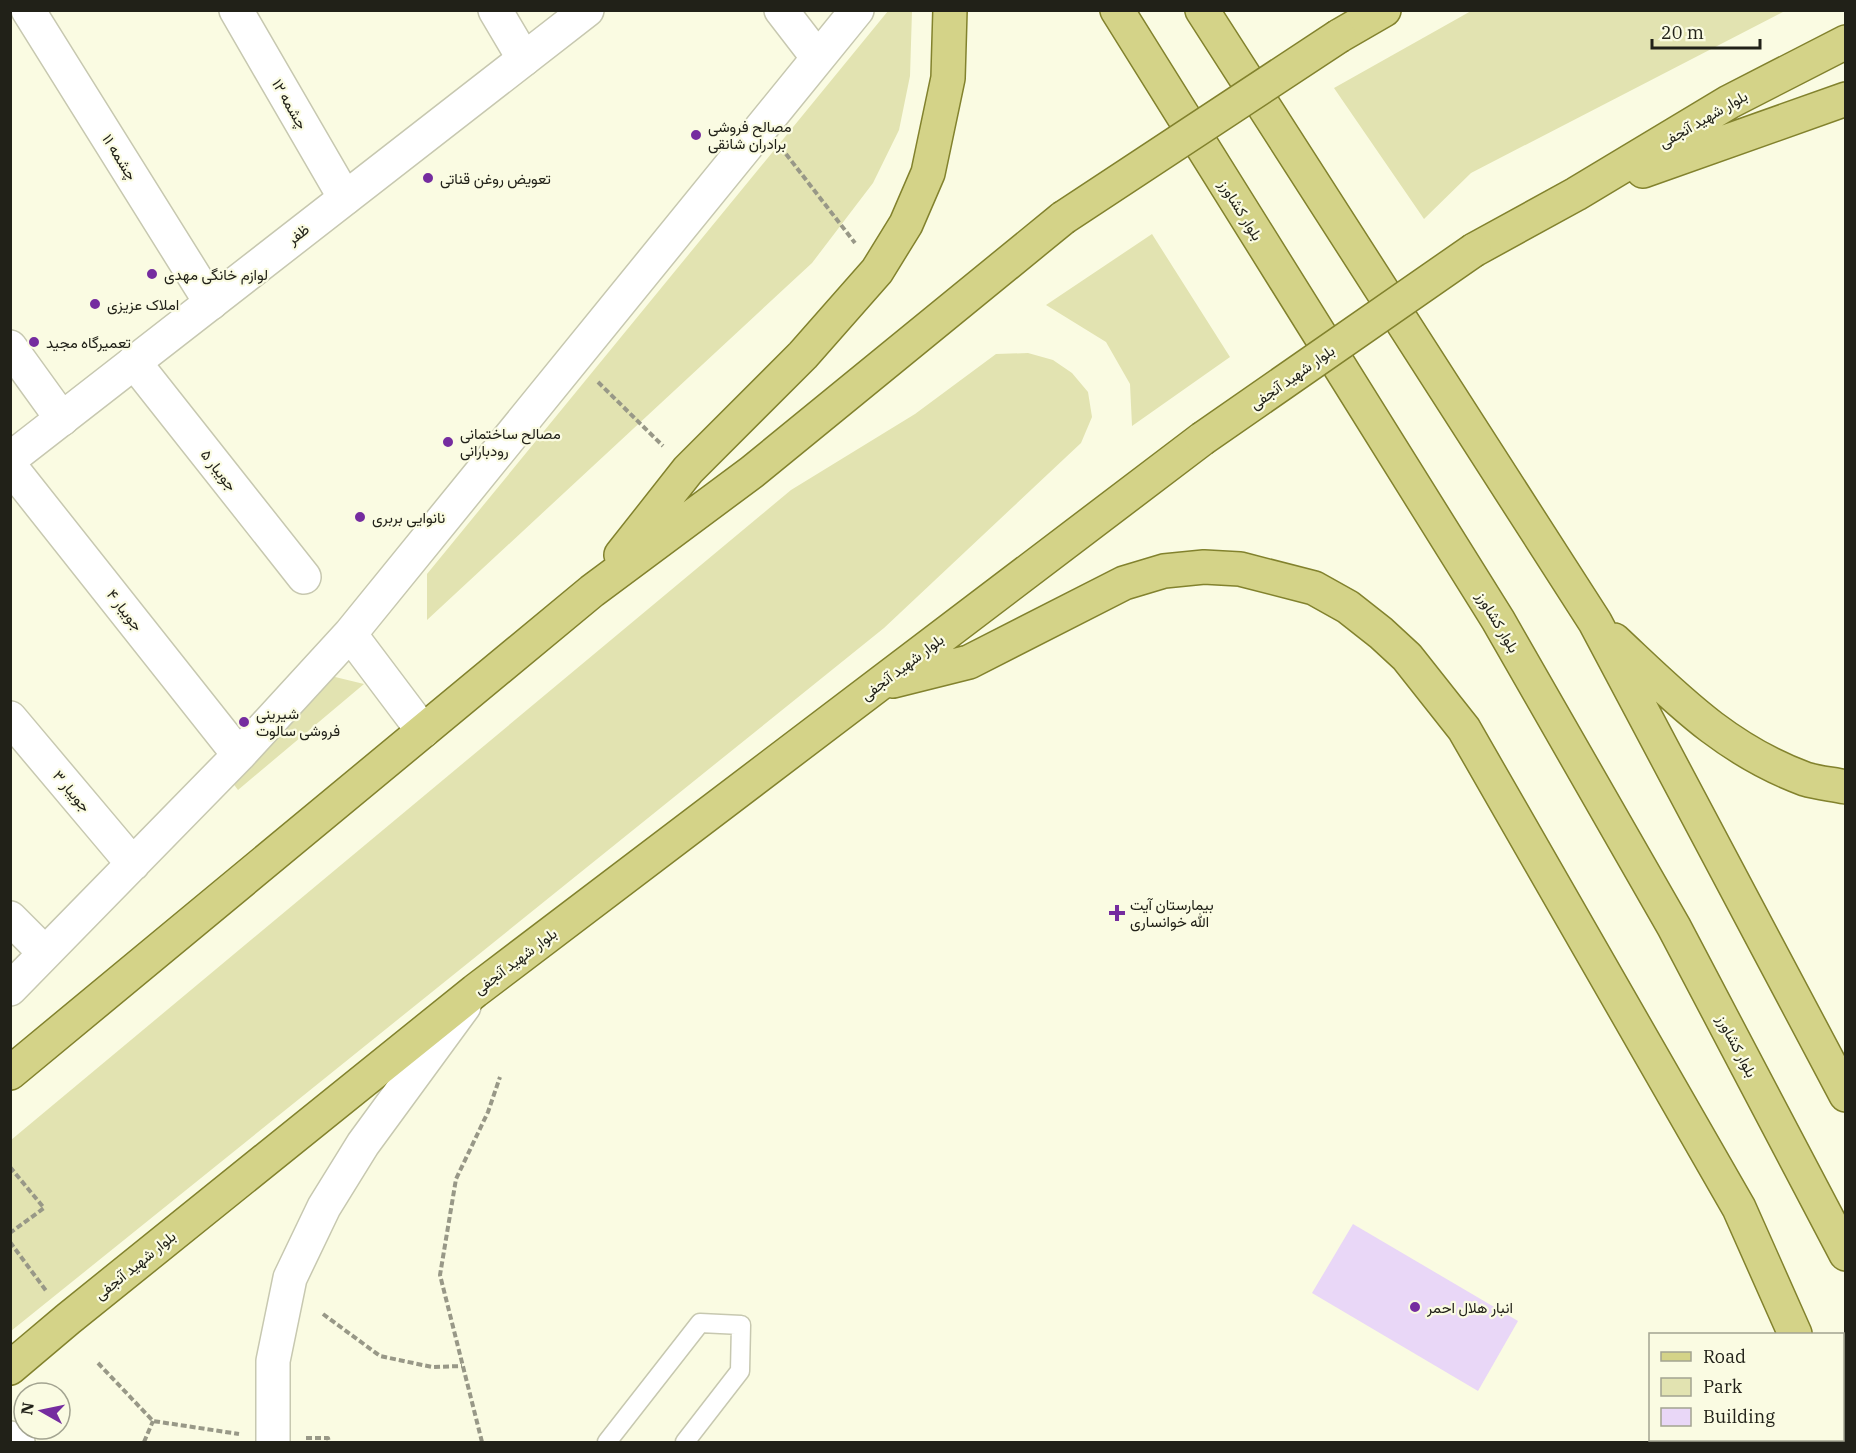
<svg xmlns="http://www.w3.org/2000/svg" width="1856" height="1453" font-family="'IBM Plex Serif',Vazirmatn,serif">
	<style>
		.green { fill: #e2e3b1 }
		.building { fill: #e9d7f7 }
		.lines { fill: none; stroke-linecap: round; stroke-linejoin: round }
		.service-casing { stroke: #c7c8b0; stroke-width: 21 }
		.minor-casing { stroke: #c7c8b0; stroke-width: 36 }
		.tertiary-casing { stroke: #c7c8b0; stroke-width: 36 }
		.secondary-casing { stroke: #c7c8b0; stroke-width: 36 }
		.primary-casing { stroke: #82822d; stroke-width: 36 }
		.path { stroke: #989887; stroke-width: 4; stroke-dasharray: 6 3; stroke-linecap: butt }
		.service { stroke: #fff; stroke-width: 18 }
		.minor { stroke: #fff; stroke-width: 33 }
		.tertiary { stroke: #fff; stroke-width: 33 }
		.secondary { stroke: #fff; stroke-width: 33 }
		.primary { stroke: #d4d388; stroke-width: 33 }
		.primary-bridge-casing { stroke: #82822d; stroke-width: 36; stroke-linecap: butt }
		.primary-bridge { stroke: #d4d388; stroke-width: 33 }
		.poi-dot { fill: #752c9f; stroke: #fafbe2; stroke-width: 2 }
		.labels { text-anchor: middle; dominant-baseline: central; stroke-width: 4.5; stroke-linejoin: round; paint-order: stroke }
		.street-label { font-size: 15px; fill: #212118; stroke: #fafbe2 }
		.poi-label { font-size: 15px; fill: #212118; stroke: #fafbe2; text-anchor: start }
	</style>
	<rect width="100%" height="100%" fill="#fafbe2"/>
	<path class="green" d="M888,11H912L910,76L899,130L873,183L812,263L427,620V574Z
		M1471,11V10L1785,11L1471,173L1424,219L1334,88Z
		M1152,234L1230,357L1132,426L1130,384L1106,342L1046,305Z
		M1028,353L1053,360L1072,373L1088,392L1092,417L1081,443L884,628L11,1331V1140L791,490L915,414L996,354Z
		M331,676L364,684L238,790L232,782Z"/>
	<path class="building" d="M1353,1224L1518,1321L1478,1391L1312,1293Z"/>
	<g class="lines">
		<g class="service-casing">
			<path id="service" d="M607,1442L700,1323L741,1325L740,1371L685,1442"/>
		</g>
		<g class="minor-casing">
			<path id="minor" d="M28,10L211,303
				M236,10L345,198
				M495,10L524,59
				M781,10L818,58
				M10,347L62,419
				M134,362L304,577
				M10,466L239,755
				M350,634L423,731
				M10,718L133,864
				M10,918L45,953
				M10,989L239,755L350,634L857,10"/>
		</g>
		<g class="tertiary-casing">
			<path id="tertiary" d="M10,459L587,10"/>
		</g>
		<g class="secondary-casing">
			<path id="secondary" d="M10,1438L18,1442
				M273,1442V1361L290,1278L324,1207L363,1144L464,1006"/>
		</g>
		<g class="primary-casing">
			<path id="primary" d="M1117,10L1498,620L1674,927L1846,1254
				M1202,10L1595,622L1846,1095
				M1339,36L1384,10
				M1643,171L1846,99
				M1474,250L1576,194L1729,102L1846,42
				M621,555L688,470L803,355L877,271L906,224L928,173L948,78L950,10
				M1614,640C1675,697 1724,749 1805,779C1818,783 1832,784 1846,787
				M893,681L969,662L1124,583L1164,571L1204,567L1240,569L1314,588L1348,607L1381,633L1407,657L1464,729L1739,1208L1795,1334
				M10,1073L592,591L752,472L1063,218
				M10,1368L68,1319L475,991L1202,439
				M1842,1440L1843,1442"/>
		</g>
		<path class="path" d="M786,154L855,243
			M598,382L663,446
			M10,1167L44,1208L10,1233
			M10,1242L47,1292
			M323,1314L380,1356L432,1367L462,1366
			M98,1363L153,1421L239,1434
			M306,1438H328L329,1442
			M144,1442L153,1421
			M482,1442L440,1275L456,1179L488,1112L500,1077"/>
		<use href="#service" class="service"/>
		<use href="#minor" class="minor"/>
		<use href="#tertiary" class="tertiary"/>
		<use href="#secondary" class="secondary"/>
		<use href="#primary" class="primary"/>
		<g class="primary-bridge-casing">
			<path id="primary-bridge" d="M1063,218L1339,36
				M1202,439L1474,250"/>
		</g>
		<use href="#primary-bridge" class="primary-bridge"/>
	</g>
	<g class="poi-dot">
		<circle cx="696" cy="135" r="6"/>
		<circle cx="428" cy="178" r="6"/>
		<circle cx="152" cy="274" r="6"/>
		<circle cx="95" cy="304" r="6"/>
		<circle cx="34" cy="342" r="6"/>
		<circle cx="448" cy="442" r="6"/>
		<circle cx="360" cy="517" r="6"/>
		<circle cx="244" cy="722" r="6"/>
		<path d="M1114 904h6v6h6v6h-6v6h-6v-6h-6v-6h6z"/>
		<circle cx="1415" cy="1307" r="6"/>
	</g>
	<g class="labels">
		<g class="street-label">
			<text transform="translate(290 104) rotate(60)">چشمه ۱۲</text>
			<text transform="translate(1703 119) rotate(-30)">بلوار شهید آنجفی</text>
			<text transform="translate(120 157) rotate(58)">چشمه ۱۱</text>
			<text transform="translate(1241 210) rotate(58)">بلوار کشاورز</text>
			<text transform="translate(298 234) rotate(-38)">ظفر</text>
			<text transform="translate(1292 377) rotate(-35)">بلوار شهید آنجفی</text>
			<text transform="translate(219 470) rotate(52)">جویبار ۵</text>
			<text transform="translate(125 610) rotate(52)">جویبار ۴</text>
			<text transform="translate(1498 622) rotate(59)">بلوار کشاورز</text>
			<text transform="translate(902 667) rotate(-37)">بلوار شهید آنجفی</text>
			<text transform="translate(72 791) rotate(50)">جویبار ۳</text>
			<text transform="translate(515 961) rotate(-37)">بلوار شهید آنجفی</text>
			<text transform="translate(1737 1046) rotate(62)">بلوار کشاورز</text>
			<text transform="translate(135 1265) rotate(-39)">بلوار شهید آنجفی</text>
		</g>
		<g class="poi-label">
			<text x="708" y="126">مصالح فروشی<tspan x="708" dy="17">برادران شانقی</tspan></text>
			<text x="440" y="178">تعویض روغن قناتی</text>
			<text x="164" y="274">لوازم خانگی مهدی</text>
			<text x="107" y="304">املاک عزیزی</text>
			<text x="46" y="342">تعمیرگاه مجید</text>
			<text x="460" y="433">مصالح ساختمانی<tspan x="460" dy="17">رودبارانی</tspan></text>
			<text x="372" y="517">نانوایی بربری</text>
			<text x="256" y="713">شیرینی<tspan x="256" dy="17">فروشی سالوت</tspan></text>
			<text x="1130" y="904">بیمارستان آیت<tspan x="1130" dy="17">الله خوانساری</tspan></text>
			<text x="1427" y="1307">انبار هلال احمر</text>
		</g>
	</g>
	<rect width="1856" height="1453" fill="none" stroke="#212118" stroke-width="24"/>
	<rect x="1649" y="1333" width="195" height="108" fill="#fafbe2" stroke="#a3a491" stroke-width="1.5"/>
	<rect x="1661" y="1352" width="30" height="9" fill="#d4d388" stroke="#a3a491" stroke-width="1.5"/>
	<text x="1703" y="1363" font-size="18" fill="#212118">Road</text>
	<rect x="1661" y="1378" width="30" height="18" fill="#e2e3b1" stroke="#a3a491" stroke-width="1.5"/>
	<text x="1703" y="1393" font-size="18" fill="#212118">Park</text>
	<rect x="1661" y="1408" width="30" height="18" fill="#e9d7f7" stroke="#a3a491" stroke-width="1.5"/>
	<text x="1703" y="1423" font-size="18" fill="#212118">Building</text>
	<g transform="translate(42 1411) rotate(279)"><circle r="28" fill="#fafbe2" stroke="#a3a491" stroke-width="1.5"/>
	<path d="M0-4.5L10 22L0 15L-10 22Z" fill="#752c9f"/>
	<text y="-9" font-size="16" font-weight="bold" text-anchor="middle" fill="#212118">N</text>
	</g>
	<path d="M1652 39v9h108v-9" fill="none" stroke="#212118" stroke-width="3"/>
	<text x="1661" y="39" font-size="18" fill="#212118" stroke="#fafbe2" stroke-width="4.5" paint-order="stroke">20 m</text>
</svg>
